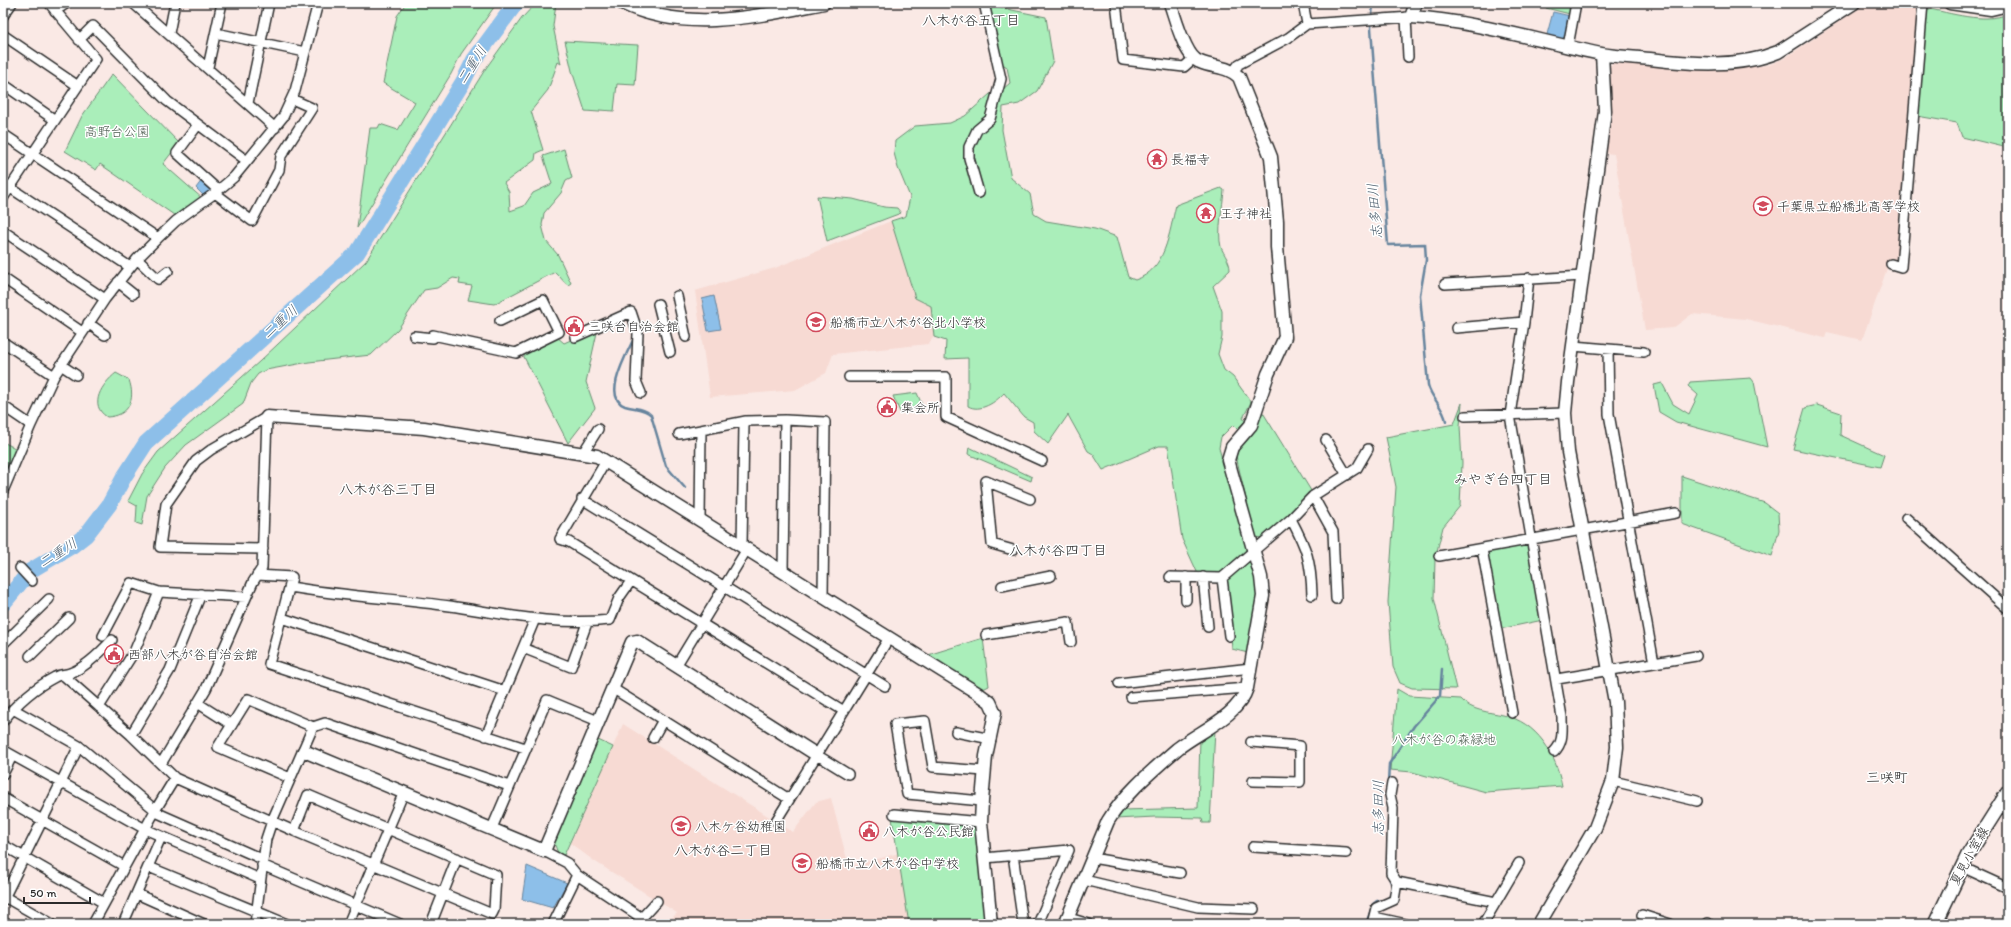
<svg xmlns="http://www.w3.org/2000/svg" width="2011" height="927" font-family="Itim,'Klee One',sans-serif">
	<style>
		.built { fill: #f7dad3 }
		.green { fill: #aaeeba; stroke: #6a8c72 }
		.water { fill: #8dbfe9; stroke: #66849d }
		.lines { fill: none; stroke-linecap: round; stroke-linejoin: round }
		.stream { stroke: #66849d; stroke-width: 2.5 }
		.river { stroke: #8dbfe9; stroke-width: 16 }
		.minor-casing { stroke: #2b2b2b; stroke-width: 12 }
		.tertiary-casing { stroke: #2b2b2b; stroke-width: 15 }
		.secondary-casing { stroke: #2b2b2b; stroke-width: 16 }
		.minor { stroke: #fff; stroke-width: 9 }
		.tertiary { stroke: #fff; stroke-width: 12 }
		.secondary { stroke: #fff; stroke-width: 13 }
		.labels { text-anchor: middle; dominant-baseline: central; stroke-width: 3; stroke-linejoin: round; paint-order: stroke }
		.park-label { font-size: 13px; fill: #4b5c4f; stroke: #fff }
		.poi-label { font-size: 13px; fill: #2b2b2b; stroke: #fff; text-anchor: start }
		.street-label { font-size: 13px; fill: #2b2b2b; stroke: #fff }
		.neighbourhood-label { font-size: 14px; fill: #2b2b2b; stroke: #fff }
		.water-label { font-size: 14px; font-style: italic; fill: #4d5f6e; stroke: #fff }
	</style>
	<rect width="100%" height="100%" fill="#fae9e5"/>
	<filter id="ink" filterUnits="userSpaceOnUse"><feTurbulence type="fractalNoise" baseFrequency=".025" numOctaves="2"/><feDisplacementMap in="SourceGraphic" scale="8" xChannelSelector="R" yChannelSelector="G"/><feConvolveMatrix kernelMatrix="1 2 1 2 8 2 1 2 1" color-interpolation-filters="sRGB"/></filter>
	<g filter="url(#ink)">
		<path class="built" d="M1871,3H1900L1919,5L1898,258L1890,260L1862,340L1827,332L1825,338L1746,319L1692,314L1673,328L1645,330L1614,154L1605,153L1608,67L1615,62L1741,68L1769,65L1785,58L1864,5Z
			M891,221L915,298L931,306L934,337L928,344L833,354L826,373L795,390L710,397L695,291L775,268Z
			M623,724L793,832L816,802L831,798L849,867L899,853L913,924H666L677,913L594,861L570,843Z"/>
		<path class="green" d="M406,3H497L461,54L451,74L357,228L370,128H378L380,124L398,130L415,102L383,83L397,16Z
			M536,3H556L553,26L561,64L558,62L548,90L531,111L543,150L536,153L535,160L504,183L509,192L510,211L524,206L533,193L552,184L543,156L564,149L572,178L566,181L561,193L544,213L542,225L546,241L558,255L571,283L568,285C563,282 560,276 555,272L494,304L468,300L472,286L459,284L460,279L453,278L437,288L424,290L398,329L371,355L309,362L266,370L258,374L251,383L243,404L186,445L165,468L147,496L142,525L136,523L137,506L128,501L142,474L158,452L260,361L366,261L486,68L522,18Z
			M988,3L1007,9L1046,17L1053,61L1037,91L1019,104L1003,107L1002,130L1011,178L1030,194L1034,214L1046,221L1095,229L1117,237L1128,277L1135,280C1166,270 1169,233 1176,205L1221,188L1224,190C1223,206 1217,232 1221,247C1224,255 1230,261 1230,270L1213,286L1222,311V337L1218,354L1224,370L1233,377L1251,402L1243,418L1245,421L1237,429L1233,425L1221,437L1219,448L1257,584V594L1248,653L1232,649L1226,581L1198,574L1182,539L1168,446H1159L1103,470L1093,454L1088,451L1068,415L1048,444L1034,431L1033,422L1024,417L1004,393C996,402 980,413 968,406V358L945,359L946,341L934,337L931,306L915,298L891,221L906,216L910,197L898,168L894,153L895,141L915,126L950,123L965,116L990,94L1003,89L1010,83L1007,67L1001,63Z
			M1548,3H1571L1570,14L1546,8Z
			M1925,8C1951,13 1983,24 2008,14V148L1962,137L1957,123L1917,116Z
			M565,41L638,45L635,85L617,84L614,111L599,110V112L585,111L572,71Z
			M112,74L179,143L163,164L203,199L179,215H174L100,164L96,170L65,151L82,116Z
			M817,196L853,199L884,207L897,208L901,213L827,241Z
			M598,328L586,382L595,408L568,443L524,357V354L557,337L564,343Z
			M116,373L129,380C136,400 129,416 107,417C88,405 102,384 116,373Z
			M1751,378L1754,382L1767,447L1676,422L1659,412L1654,385L1662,383L1673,404L1689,414L1698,395L1688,386L1690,382Z
			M917,393L922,405L900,412L893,396Z
			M1462,403L1460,426L1462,463L1460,506L1443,527L1435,559L1434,598L1456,689L1412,688L1400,683L1393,667L1388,602L1396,487L1386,437L1454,424Z
			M1817,405L1841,413L1840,435L1884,455L1880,467L1793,449L1805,408Z
			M1262,411L1313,494L1263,538L1255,537L1236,456L1239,449L1252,435Z
			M3,442L17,449L8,473L3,474Z
			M969,447L1032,477L1031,481L968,454Z
			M1682,476L1765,503L1778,513L1779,530L1772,556L1682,524Z
			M1526,543L1529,546L1543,620L1500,629L1486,554L1488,550Z
			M983,638L989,686L983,689L928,655Z
			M1397,689L1409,696L1461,699C1471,711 1489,712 1503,715C1537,722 1556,754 1562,786L1486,792L1412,772L1390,770Z
			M1215,730L1210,823H1203L1202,818L1155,817L1115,819L1122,810L1198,808L1200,739Z
			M596,739L613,747L564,855L558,853L554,843Z
			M892,818L971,825L976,829L986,924H909Z"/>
		<path class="water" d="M1553,12L1570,16L1565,37L1558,41L1546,38Z
			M202,180L211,187V192L204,196L196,188Z
			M714,296L721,329L708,331L702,299Z
			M527,866L567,883L553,908L522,899Z"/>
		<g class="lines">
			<path class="stream" d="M1373,3L1371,28L1373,55L1388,245L1425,244L1426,260L1420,295L1428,385C1431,398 1443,406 1446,421
				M634,338C628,352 601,397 625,406C634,409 645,408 651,415L666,466L685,488
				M1388,784L1389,764L1414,726L1440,696L1442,669
				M1366,924L1373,904L1377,901L1389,900L1392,886L1388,874"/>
			<path class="river" d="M3,604L30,571L72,546L86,535L109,505L124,477L146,443L357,253L463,82L474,60L516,3"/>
			<g class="minor-casing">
				<path id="minor" d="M133,3L275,128
					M1116,3L1123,60L1184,67L1193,59
					M1303,3L1307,24
					M55,11L67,3
					M3,16L12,3
					M1406,17L1408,57
					M169,33L175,3
					M216,33L305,52
					M3,35L78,86
					M79,40L93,26L167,101L247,161
					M1568,46L1576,3
					M208,67L222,3
					M1233,72L1239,64L1288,38L1307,24L1411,17
					M3,84L55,120
					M248,103L269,3
					M197,126L177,153L218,190
					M3,134L158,238
					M3,183L130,267
					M215,193L252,221L279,170L281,156L312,108L292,99
					M979,193L969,158V147L977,130L990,119L1001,79L984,3
					M3,198L96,59L49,3
					M3,231L105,299
					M137,259L158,279L168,271
					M1891,264L1901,267L1923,3
					M3,278L82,332
					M1529,278L1524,322L1510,415L1562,717C1562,731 1564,742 1554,752
					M118,282L133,294
					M1445,284L1583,276
					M677,296L686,337
					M658,304L670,352
					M88,323L105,335
					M1456,328L1524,322
					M433,335L516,353L559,332L543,300L500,321
					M414,336L433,338
					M575,337L631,312L638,333L636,381L641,393
					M3,342L54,376
					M1573,346L1644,352
					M1608,349L1609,414L1654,663
					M61,365L76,375
					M849,377H946V417L1042,461
					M3,406L31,425
					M1465,416L1565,413
					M679,434L701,430
					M1326,440L1347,475
					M583,453L598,429
					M606,461L560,539L569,542L844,711
					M3,491L31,425L54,376L105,299L137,259L158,238L176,221L215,193L234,177L283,117L295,91L318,3
					M1313,496L1333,532L1336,599
					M582,499L885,686
					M1906,518L2008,609
					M1291,519C1307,549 1311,561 1312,595
					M700,520L701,430L746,421
					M742,546L744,424L746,421L785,420L825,422L823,597
					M263,549L160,547L166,504L196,461L212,449L267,417
					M1482,549L1512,713
					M1013,550L992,544L986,481L1030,499
					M1439,556L1676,513
					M20,568L32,581
					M783,571L785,420
					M257,575L292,577L269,664L525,748
					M1170,577L1222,578L1291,519L1313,496L1357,468L1368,449
					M1186,577V600
					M1203,577L1208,627
					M1222,578L1229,636
					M1002,586L1051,576
					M290,587C343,596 397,599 450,606C504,614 556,626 610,620L619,598L631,581
					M282,618L505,691
					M986,635L1068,622L1071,642
					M103,636L131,583L159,592L246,597
					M4,643L49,599
					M523,648L571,667L587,623
					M30,656L69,618
					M676,666L747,549
					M63,675L131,735L175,778L294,831L308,795L496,875L494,910L492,914L294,831
					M1557,679L1696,656
					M1119,683L1251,668
					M612,688L789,799
					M1131,697L1247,688
					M199,704L232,725
					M99,707L134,652L159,592
					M13,709L79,746L160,814L262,859
					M3,721C17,703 36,687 55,677C60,674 65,675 70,673C85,668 101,652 112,640
					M956,732L991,739
					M131,735L170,670L201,594
					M486,736L535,619
					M653,738L663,720
					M1251,742L1300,746V782L1253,781
					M3,750L145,829L260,879
					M817,755L848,774
					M161,764L206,689L253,582L262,568L267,417
					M3,774L12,756
					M290,778L218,747L248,699L313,727
					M1613,781L1697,801
					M3,798L124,866
					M982,801L907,794L895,724L925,721L933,767L984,771
					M894,814L981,822
					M776,821L889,638
					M492,828L547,700L598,721
					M3,845L104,903
					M1253,847L1346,853
					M544,851L567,863L577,875L642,918
					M1013,855L1023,924
					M985,858L1069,850L1038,924H1023
					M1092,858L1180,873
					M262,865L400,924
					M149,867L287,924
					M1962,867L2008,888
					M1084,880L1198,907L1254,909
					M1397,882L1496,902
					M137,894L204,924
					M3,896L52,924
					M3,900L79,746
					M1642,915L1670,924
					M1374,917L1406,924
					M1069,918L1089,924
					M93,924L156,809L175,778
					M123,924L161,837
					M255,924L266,839L272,821L313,727L325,723L509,786
					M348,924L404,792
					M431,924L457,858
					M553,924L577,875
					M636,924L657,901
					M1372,924L1376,908L1394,900L1397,882L1391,873L1393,808L1390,795L1392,783
					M1483,924L1519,863
					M1707,924L1708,923"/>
			</g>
			<g class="tertiary-casing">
				<path id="tertiary" d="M622,3C685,34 758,16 824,3
					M1416,3L1411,17C1476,21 1538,41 1601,54C1617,57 1634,57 1650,59C1691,64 1739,68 1778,52L1854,3
					M1950,3L1991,9L2008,5
					M267,417L424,428L597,456L979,694L990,702L995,713L986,756L982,801L981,822L991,924
					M304,751L544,851L632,642L637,641L817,755
					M1065,924L1108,821C1124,794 1153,770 1177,749C1199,731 1238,717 1247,688L1263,596L1261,577L1228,460L1232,447L1251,425L1268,374L1285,337L1277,247V221L1271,157L1239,77C1228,66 1214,68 1200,62C1185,58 1175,17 1170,3
					M1539,924L1595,828L1613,781L1617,747L1615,702L1568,452L1565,413L1568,382L1605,111L1602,54"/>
			</g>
			<g class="secondary-casing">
				<path id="secondary" d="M1935,924L1968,855L2008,792"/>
			</g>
			<use href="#minor" class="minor"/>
			<use href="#tertiary" class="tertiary"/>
			<use href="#secondary" class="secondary"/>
		</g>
	</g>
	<defs>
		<g id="temple-ring" transform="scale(1)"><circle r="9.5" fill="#fff" stroke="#d1495b" stroke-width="1.5"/><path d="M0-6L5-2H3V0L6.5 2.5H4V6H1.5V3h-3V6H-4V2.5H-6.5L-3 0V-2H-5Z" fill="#d1495b"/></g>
		<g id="school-ring" transform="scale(1)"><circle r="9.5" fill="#fff" stroke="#d1495b" stroke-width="1.5"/><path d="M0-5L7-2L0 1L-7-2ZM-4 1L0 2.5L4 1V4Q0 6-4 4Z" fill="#d1495b"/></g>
		<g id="civic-ring" transform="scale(1)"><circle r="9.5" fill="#fff" stroke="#d1495b" stroke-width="1.5"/><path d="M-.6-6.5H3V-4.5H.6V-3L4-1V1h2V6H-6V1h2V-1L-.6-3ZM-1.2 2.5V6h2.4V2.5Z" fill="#d1495b"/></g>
	</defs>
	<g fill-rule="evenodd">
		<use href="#temple-ring" x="1157" y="159"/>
		<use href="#school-ring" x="1763" y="206"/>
		<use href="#temple-ring" x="1206" y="213"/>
		<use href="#school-ring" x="816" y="322"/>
		<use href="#civic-ring" x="574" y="326"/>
		<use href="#civic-ring" x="887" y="407"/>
		<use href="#civic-ring" x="114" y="654"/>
		<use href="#school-ring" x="681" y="826"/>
		<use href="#civic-ring" x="869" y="831"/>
		<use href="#school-ring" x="802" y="863"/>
	</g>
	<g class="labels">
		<g class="park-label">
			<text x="117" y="131">高野台公園</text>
			<text x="1444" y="739">八木が谷の森緑地</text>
		</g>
		<g class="poi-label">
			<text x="1171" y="159">長福寺</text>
			<text x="1777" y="206">千葉県立船橋北高等学校</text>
			<text x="1220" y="213">王子神社</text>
			<text x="830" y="322">船橋市立八木が谷北小学校</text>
			<text x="588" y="326">三咲台自治会館</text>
			<text x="901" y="407">集会所</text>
			<text x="128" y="654">西部八木が谷自治会館</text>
			<text x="695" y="826">八木ケ谷幼稚園</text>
			<text x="883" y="831">八木が谷公民館</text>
			<text x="816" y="863">船橋市立八木が谷中学校</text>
		</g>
		<g class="street-label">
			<text transform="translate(1969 856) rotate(-61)">夏見小室線</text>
		</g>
		<g class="neighbourhood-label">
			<text x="971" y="20">八木が谷五丁目</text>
			<text x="1503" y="479">みやぎ台四丁目</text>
			<text x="388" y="489">八木が谷三丁目</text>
			<text x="1058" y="550">八木が谷四丁目</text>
			<text x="1887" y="777">三咲町</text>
			<text x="723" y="850">八木が谷二丁目</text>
		</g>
		<g class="water-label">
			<text transform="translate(472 65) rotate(-57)">二重川</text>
			<text transform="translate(1375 211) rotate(-95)">志多田川</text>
			<text transform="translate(280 322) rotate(-42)">二重川</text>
			<text transform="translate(58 553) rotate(-32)">二重川</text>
			<text transform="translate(1378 808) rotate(-90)">志多田川</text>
		</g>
	</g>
	<rect width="2011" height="927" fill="none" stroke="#fff" stroke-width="16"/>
	<rect x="8" y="8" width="1995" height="911" fill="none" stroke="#2b2b2b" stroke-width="1.5" filter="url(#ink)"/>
	<path d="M24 897v6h66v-6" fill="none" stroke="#2b2b2b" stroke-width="2"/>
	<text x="30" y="897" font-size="12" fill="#2b2b2b" stroke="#ffffff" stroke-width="3" paint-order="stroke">50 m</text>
</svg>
